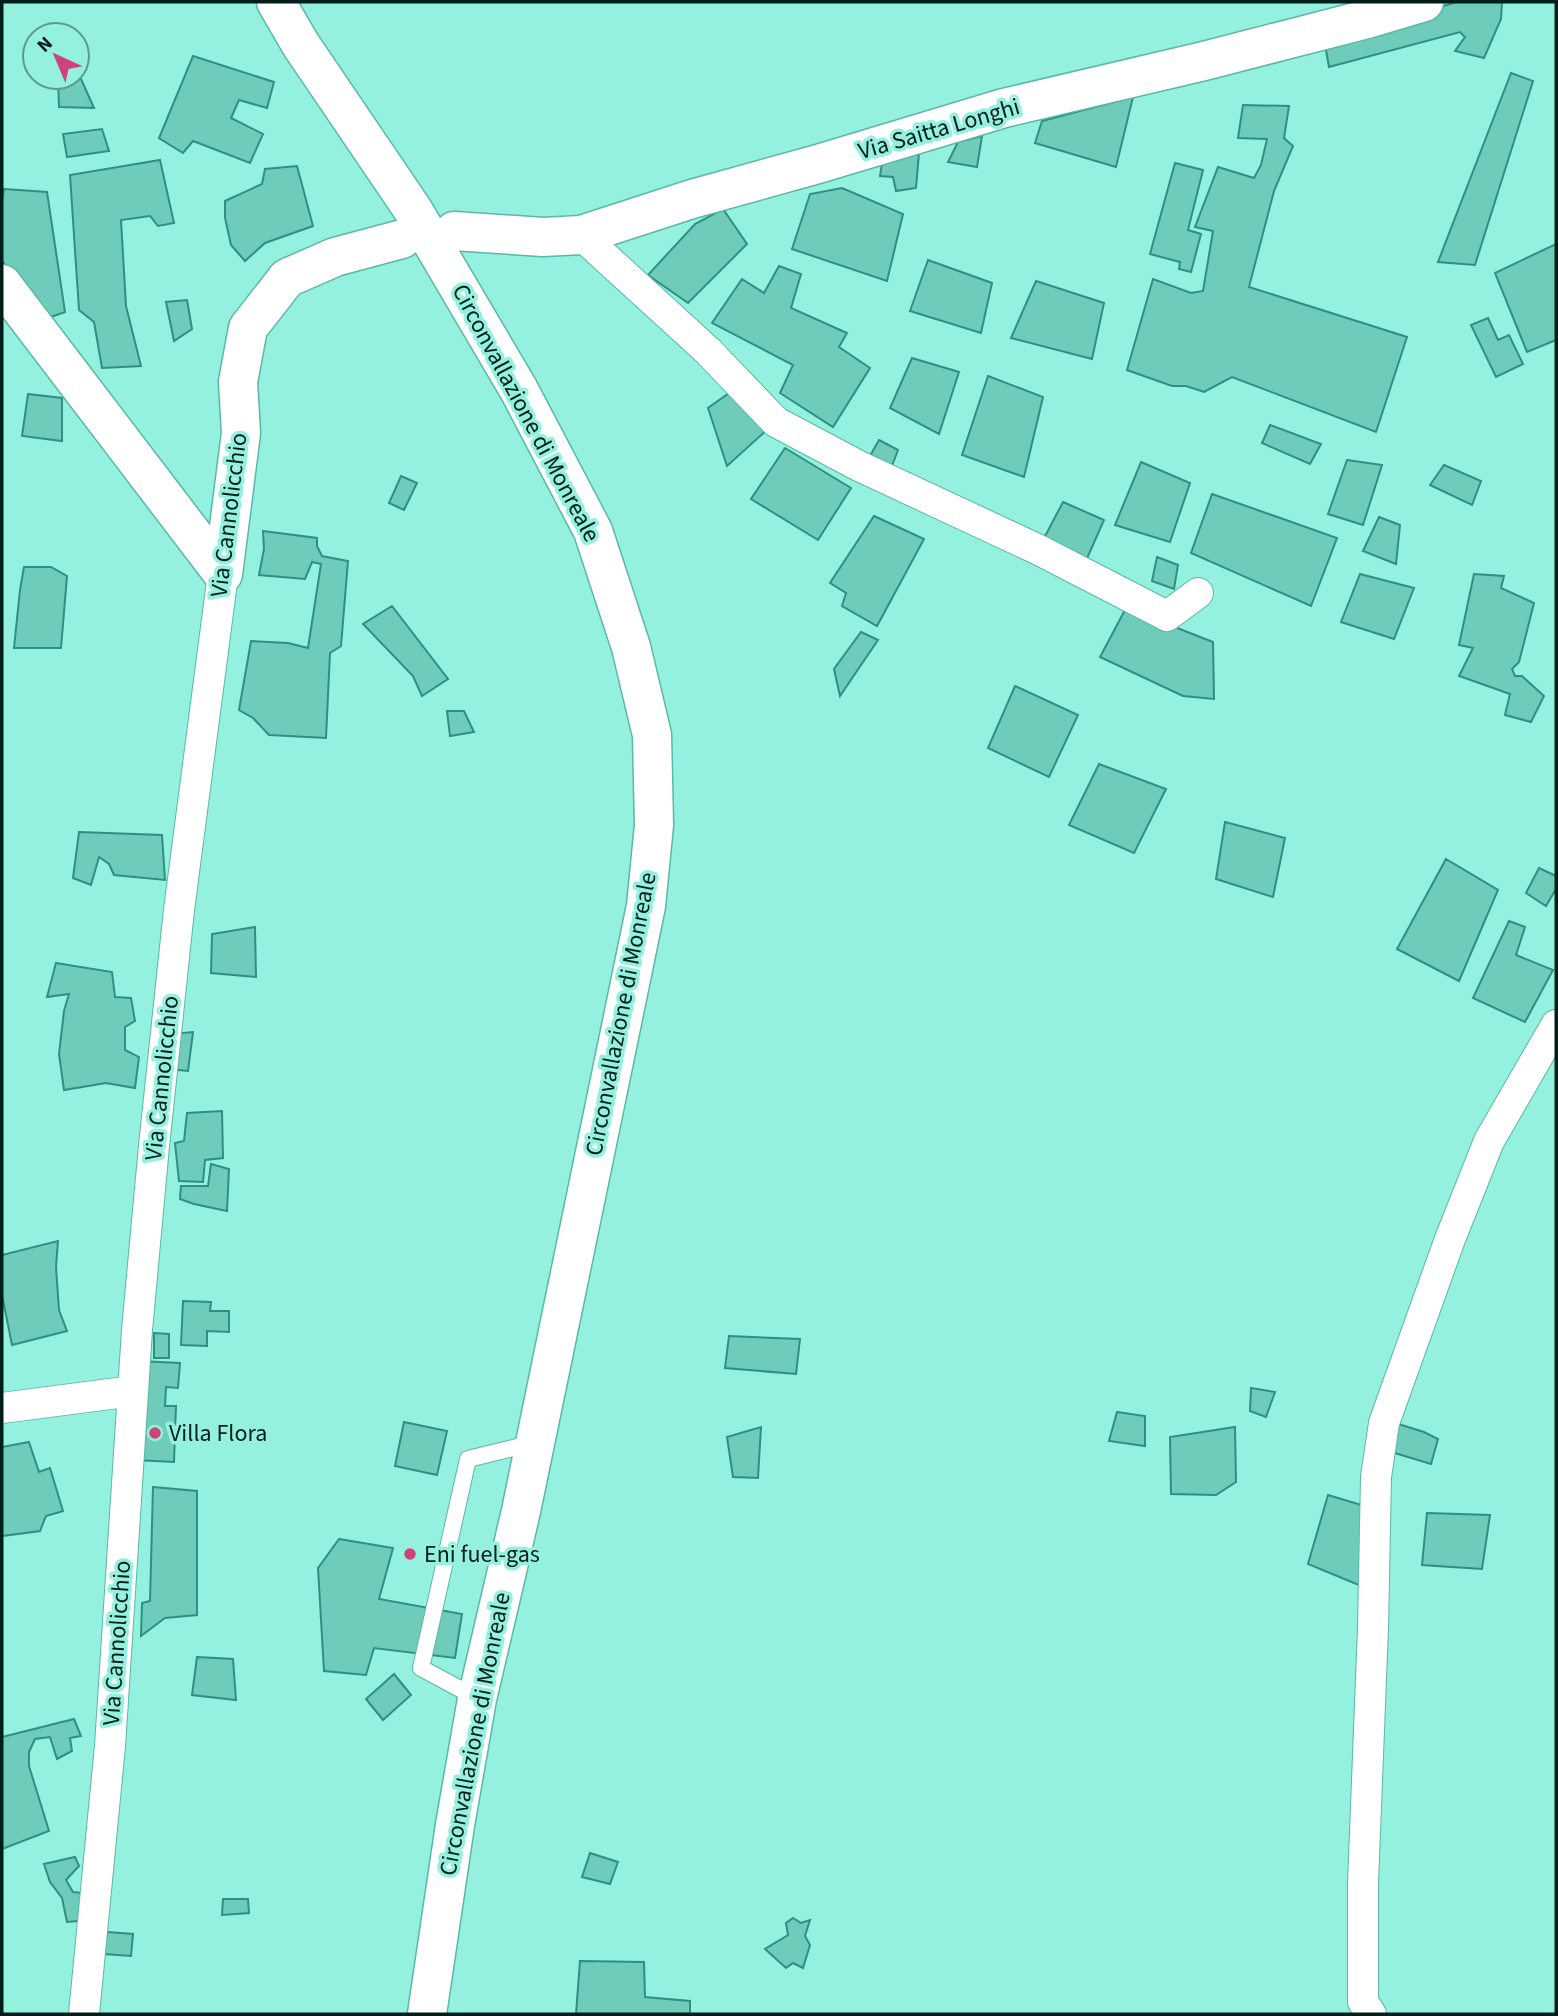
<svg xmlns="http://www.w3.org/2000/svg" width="1558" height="2016" font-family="'Source Sans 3',sans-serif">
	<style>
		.building { fill: #6fccbb; stroke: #2e9081; stroke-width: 2 }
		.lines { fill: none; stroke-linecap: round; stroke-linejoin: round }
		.service-casing { stroke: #5bb8a8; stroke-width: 18 }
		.minor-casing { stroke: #5bb8a8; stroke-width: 32 }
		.tertiary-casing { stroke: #5bb8a8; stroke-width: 41 }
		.secondary-casing { stroke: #5bb8a8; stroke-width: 41 }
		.service { stroke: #fff; stroke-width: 16 }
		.minor { stroke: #fff; stroke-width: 30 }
		.tertiary { stroke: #fff; stroke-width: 38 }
		.secondary { stroke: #fff; stroke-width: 38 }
		.poi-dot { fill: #ce4378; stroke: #94f0df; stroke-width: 2.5 }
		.labels { text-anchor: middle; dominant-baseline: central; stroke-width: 7; stroke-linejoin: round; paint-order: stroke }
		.street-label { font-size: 24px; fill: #011e1a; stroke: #94f0df }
		.poi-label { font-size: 24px; fill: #011e1a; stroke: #94f0df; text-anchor: start }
	</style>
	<rect width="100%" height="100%" fill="#94f0df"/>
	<path class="building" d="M1456,2H1502L1501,19L1484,58L1455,51L1465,37L1460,32L1329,67L1325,45Z
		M193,56L274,82L267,108L239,100L231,118L263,134L250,163L193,141L183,153L159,138Z
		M77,70L94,108L59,107L58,77H77Z
		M1511,73L1533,81L1475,265L1438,262Z
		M1133,97L1116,167L1035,143L1042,121Z
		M1243,105L1289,106L1284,138L1293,146L1274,191L1249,287L1407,337L1376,432L1232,377L1204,392L1186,386H1172L1127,370L1153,279L1191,293L1203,291L1213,231L1195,227L1218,167L1254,178L1261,165L1267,139L1238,138Z
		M102,129L109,151L67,157L63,134Z
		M982,136L977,167L948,162L958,142Z
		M919,153L916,188L896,191L893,177L880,176L882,163Z
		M160,160L174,223L158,226L150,216L121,220L126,306L141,366L102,368L94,322L79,310L70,175Z
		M1175,163L1203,170L1188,230L1201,234L1191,272L1179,269L1180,262L1150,254Z
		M297,166L313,226L265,243L245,261L231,245L225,218V201L262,184L265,169Z
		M842,188L903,214L887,281L792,249L810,194Z
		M4,189L47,192L65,312L48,318L2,261V200Z
		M723,209L747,244L688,303L648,275L695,224Z
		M1556,244V340L1527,352L1495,273Z
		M928,260L992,283L981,333L910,311Z
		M779,266L801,274L791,308L847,333L839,347L870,368L833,427L780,393L793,365L712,323L742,279L764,293Z
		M1036,281L1104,303L1092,359L1011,338Z
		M187,300L192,329L174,341L166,302Z
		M1488,318L1498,340L1509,335L1523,364L1496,377L1471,325Z
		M912,358L959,372L939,434L890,408Z
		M988,376L1043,397L1024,477L962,455Z
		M736,388L769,428L727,466L708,408Z
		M28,394L62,398V441L22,436Z
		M1270,425L1321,444L1310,464L1262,443Z
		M879,440L898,450L890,471L866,463Z
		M785,448L851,488L818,540L751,499Z
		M1347,460L1382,465L1363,525L1328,514Z
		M1141,462L1190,483L1170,542L1115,525Z
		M1444,465L1481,481L1472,505L1430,485Z
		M401,476L417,483L404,510L389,503Z
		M1212,494L1337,538L1311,606L1191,553Z
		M1063,502L1104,520L1085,563L1041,544Z
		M874,516L924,539L877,626L842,606L846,593L830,583Z
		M1379,517L1400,525L1396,564L1363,551Z
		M263,531L317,538V546L322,556L348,561L341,646L330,653L326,738L269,735L253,718L239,710L251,641L288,643L308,648L321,564L312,562L305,579L259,575L264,549Z
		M1157,557L1178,565L1174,589L1152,581Z
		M24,567H51L67,576L61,648H14L20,590Z
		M1360,574L1414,588L1394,639L1341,622Z
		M1474,574L1504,576L1501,588L1534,603L1519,662L1512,669L1515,676H1522L1544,696L1531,722L1505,715L1510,694L1459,676L1473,648L1459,645Z
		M392,606L448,679L422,696L413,676L363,624Z
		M1126,608L1213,642L1214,699L1183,696L1100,657Z
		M861,632L878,640L840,696L834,669Z
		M1015,686L1078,715L1049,777L988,748Z
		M447,711H464L474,732L450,736Z
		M1099,764L1166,789L1134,853L1069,825Z
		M1225,822L1285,838L1273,897L1216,879Z
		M79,832L162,835L165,880L114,875L109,864L99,857L91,885L73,878Z
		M1446,859L1498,890L1459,981L1397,949Z
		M1539,868L1556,876V889L1546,906L1526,893Z
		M1509,921L1525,927L1516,955L1553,970L1525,1022L1473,998Z
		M255,927L256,977L211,973L212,934Z
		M56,963L112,972L115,997L131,998L135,1021L125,1027V1050L139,1057L135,1088L106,1083L64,1090L59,1054L64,1011L69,994L47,997Z
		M193,1032L188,1071L169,1069L172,1034Z
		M222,1111L223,1158L205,1160L203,1182L179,1181L175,1143L184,1141L187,1113Z
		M211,1164L229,1169L227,1211L194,1204L180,1199L181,1186H208Z
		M58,1241L56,1267L59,1310L67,1331L12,1345L2,1295V1255Z
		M183,1301L211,1302L210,1311H229V1332L207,1331V1346L181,1345Z
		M154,1333L169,1334V1358H154Z
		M729,1336L800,1339L796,1374L725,1368Z
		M140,1361L180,1363L178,1388L166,1387L165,1406H176L174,1462L135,1460Z
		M1251,1388L1275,1392L1266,1417L1250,1411Z
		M1117,1412L1145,1416V1446L1109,1441Z
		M404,1422L447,1431L437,1475L395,1466Z
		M1395,1423L1424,1432L1438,1439L1431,1464L1388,1451Z
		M761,1427L758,1478L733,1477L727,1437Z
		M1235,1427L1236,1482L1216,1495L1171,1494L1170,1437Z
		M29,1442L39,1472L50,1468L63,1511L46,1516L40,1531L2,1536V1447Z
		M153,1487L197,1491V1615L165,1618L141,1636L142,1603L150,1601Z
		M1328,1495L1368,1507L1366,1588L1308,1564Z
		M1427,1513L1490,1515L1482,1569L1422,1565Z
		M339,1539L393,1548L379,1599L462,1614L455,1658L374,1648L366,1675L324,1671L318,1568Z
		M197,1657L233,1659L236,1700L192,1695Z
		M394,1674L411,1695L383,1720L366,1699Z
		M74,1719L81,1736L70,1738L72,1751L57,1759L50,1737L35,1739L29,1752V1766L49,1831L2,1849V1737Z
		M590,1853L618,1862L610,1884L582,1877Z
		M75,1857L79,1866L66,1880L73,1892L91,1894L89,1920L67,1922L62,1898L50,1882L44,1864Z
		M223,1899H248L249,1913L222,1915Z
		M793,1918L801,1923L810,1920L805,1936L810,1945L803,1968L793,1963L786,1968L765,1949L788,1935L786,1923Z
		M107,1932L133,1934L131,1956L104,1954Z
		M580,1961L644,1962L645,1997L690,2001V2014H576Z"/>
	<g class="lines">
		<g class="service-casing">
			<path id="service" d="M477,1698L421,1668L468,1459L533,1443"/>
		</g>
		<g class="minor-casing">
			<path id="minor" d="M581,235L708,351L776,422L859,466L1039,550L1167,616L1198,593
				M2,1408L133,1391
				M84,2014L110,1746L137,1330L154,1146L179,910L223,574
				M1371,2014L1363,2002V1883L1373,1628L1376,1477L1384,1423L1450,1239L1489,1141L1556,1025"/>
		</g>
		<g class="tertiary-casing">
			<path id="tertiary" d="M454,231L543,237L581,235L692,199L818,164L1004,108L1204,61L1367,19L1424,2
				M2,284L223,574
				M223,574L241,433L238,382L248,328L287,278L335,257L402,239"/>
		</g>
		<g class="secondary-casing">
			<path id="secondary" d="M276,2L301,45L413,210L443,261L519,390L593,531L631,647L652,735L654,825L646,906L521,1511L477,1699L455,1825L427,2014"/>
		</g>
		<use href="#service" class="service"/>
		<use href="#minor" class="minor"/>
		<use href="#tertiary" class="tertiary"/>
		<use href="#secondary" class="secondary"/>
	</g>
	<g class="poi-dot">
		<circle cx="155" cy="1433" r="7"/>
		<circle cx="410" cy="1554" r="7"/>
	</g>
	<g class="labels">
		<g class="street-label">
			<text transform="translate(939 129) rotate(-16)">Via Saitta Longhi</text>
			<text transform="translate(526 413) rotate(62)">Circonvallazione di Monreale</text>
			<text transform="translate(229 515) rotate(-83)">Via Cannolicchio</text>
			<text transform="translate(621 1014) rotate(-79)">Circonvallazione di Monreale</text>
			<text transform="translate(162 1078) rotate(-84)">Via Cannolicchio</text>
			<text transform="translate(117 1643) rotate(-86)">Via Cannolicchio</text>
			<text transform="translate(475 1734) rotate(-79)">Circonvallazione di Monreale</text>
		</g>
		<g class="poi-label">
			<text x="169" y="1433">Villa Flora</text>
			<text x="424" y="1554">Eni fuel-gas</text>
		</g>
	</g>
	<rect width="1558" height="2016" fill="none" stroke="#011e1a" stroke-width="7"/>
	<g transform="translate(56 56) rotate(316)"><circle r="33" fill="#94f0df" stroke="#599c90" stroke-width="2"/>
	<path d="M0-5L12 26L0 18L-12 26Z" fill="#ce4378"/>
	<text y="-10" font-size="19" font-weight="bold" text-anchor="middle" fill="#011e1a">N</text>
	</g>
</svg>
